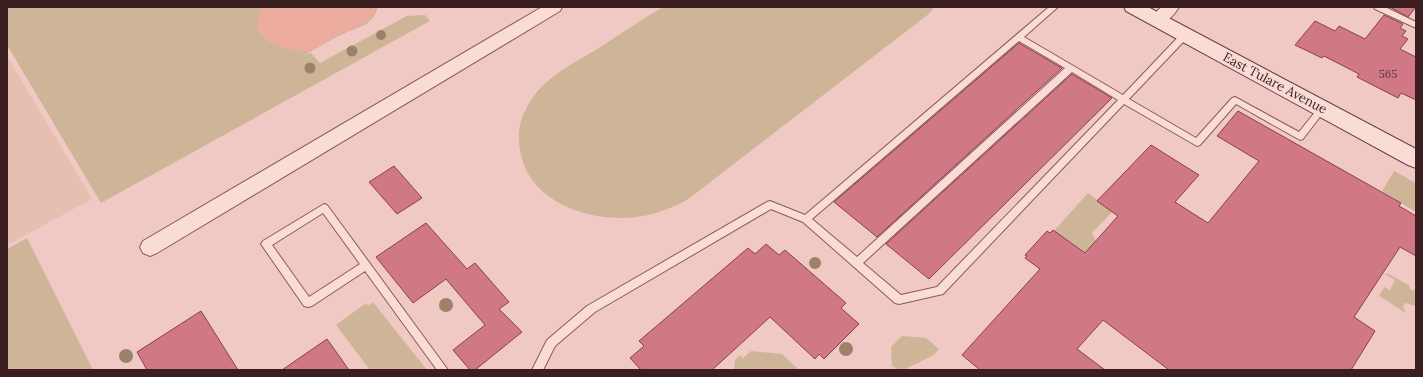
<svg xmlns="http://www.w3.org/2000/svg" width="1423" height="377" font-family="Lora,serif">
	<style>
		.farmland { fill: #e6bfb0 }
		.green { fill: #cfb597 }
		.sand { fill: #edaca0 }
		.building { fill: #d07886; stroke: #8c3e4c }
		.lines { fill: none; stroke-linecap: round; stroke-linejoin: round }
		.lane-casing { stroke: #8c595b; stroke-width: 2 }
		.street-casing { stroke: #8c595b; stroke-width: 2 }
		.secondary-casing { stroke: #6e3c40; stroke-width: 2 }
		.lane { fill: #fadcd7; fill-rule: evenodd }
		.street { fill: #fadcd7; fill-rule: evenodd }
		.secondary { fill: #fadcd7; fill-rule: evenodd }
		.tree { fill: #9c826b }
		.labels { text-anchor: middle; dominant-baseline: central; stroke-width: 3; stroke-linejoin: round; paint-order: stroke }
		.number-label { font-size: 11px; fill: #60343a }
		.street-label { font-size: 13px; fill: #3b1e20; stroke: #f7d8d4 }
	</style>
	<rect width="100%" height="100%" fill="#f0c9c4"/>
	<path class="farmland" d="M7,56L92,199L7,245Z"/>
	<path class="green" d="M7,7H378C372,27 359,26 343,34C330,40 317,48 305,55L311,53L320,63L407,16L425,15L430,21L101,203L7,45Z
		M663,7H934L930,13L687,200C668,210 646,218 624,218C585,219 536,202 523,162C517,144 517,126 526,109C540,79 572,64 599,48C620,34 641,20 663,7Z
		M1394,171L1416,183V212L1382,191Z
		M1088,193L1113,211L1092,233L1108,267L1106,268L1053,232Z
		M27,238L93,370H7V249Z
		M1387,273L1410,286L1409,288L1413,291L1414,289L1416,290V304L1415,306L1405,303L1403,307L1406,313L1379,296L1384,287L1390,290L1395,280L1386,275Z
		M373,302L427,370H370L336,325L366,303L368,306Z
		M902,336L926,338L939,349L934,355L903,370H899L892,366L891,347Z
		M751,351L782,354L799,370H734L735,360L740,355L743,358Z"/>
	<path class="sand" d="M262,7H376L375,13L371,18L363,25L344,32L308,52L285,48L269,42L262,36L257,27Z"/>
	<path class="building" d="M1390,7H1416L1408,17Z
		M1384,15L1403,24L1400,28L1406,31L1402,36L1408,39L1400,49L1416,57V100L1401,93L1398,98L1357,77L1359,74L1324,56L1322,58L1295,45L1315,21L1335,31L1339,26L1365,39Z
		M1019,43L1062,68L877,237L834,202Z
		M1072,74L1112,98L929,279L886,244Z
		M1238,111L1401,203L1399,206L1416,216V256L1400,247L1354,317L1375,331L1351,370H1169L1103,320L1077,349L1105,370H980L962,355L1040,269L1025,258L1027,256L1025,255L1047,231L1050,233L1053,230L1085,253L1118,216L1097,201L1151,145L1199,175L1175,202L1208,223L1259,161L1217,136Z
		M394,166L422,198L397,214L369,182Z
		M426,223L467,269L475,263L509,302L499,309L522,332L475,370H470L453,350L485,325L446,279L413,303L376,257Z
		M766,244L779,255L785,250L846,303L841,308L859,324L824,359L819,354L815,359L770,317L712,370H641L630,358L644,346L639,341L748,248L755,254Z
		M201,311L238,370H147L137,352Z
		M327,339L349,370H282Z"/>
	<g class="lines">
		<g class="lane-casing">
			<path id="lane" d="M1049,7H1058L1024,37L1123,95L1182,33H1188L1189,35L1188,37L1129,99L1196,138L1232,98L1235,97L1299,132L1319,107H1325L1326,109L1303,139L1300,140L1236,104L1200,145L1197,146L1124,104L943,294L899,304L895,303L803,222L771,209L595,312L555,346L543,370H532L547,340L587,306L767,202L770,201L805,215ZM1019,41L1065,68L857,257L812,219ZM1072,72L1118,100L937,287L901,295L863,263Z
				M1374,7H1385L1416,22V28L1375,9Z
				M324,204L327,205L448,370H437L365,271L312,306L308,307L304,306L261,244L263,241ZM323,213L360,264L309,297L272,245Z"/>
		</g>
		<g class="street-casing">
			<path id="street" d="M542,7H562L560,11L157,253L150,256L143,253L140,247L143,241Z
				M1161,7H1179C1173,17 1163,27 1151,24L1149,20Z"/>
		</g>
		<g class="secondary-casing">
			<path id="secondary" d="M1124,7H1148L1416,149V168L1408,165L1126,11Z"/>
		</g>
		<use href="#lane" class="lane"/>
		<use href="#street" class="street"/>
		<use href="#secondary" class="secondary"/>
	</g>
	<g class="tree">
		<circle cx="381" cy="35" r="5"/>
		<circle cx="352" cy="51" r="5.5"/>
		<circle cx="310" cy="68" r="5.5"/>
		<circle cx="815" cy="263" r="6"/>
		<circle cx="446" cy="305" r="7"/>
		<circle cx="846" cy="349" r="7"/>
		<circle cx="126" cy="356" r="7"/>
	</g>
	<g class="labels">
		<g class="number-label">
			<text x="1388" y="74">565</text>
		</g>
		<g class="street-label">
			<text transform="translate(1275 83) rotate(28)">East Tulare Avenue</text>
		</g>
	</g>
	<rect width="1423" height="377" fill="none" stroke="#3b1e20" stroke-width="16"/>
</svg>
